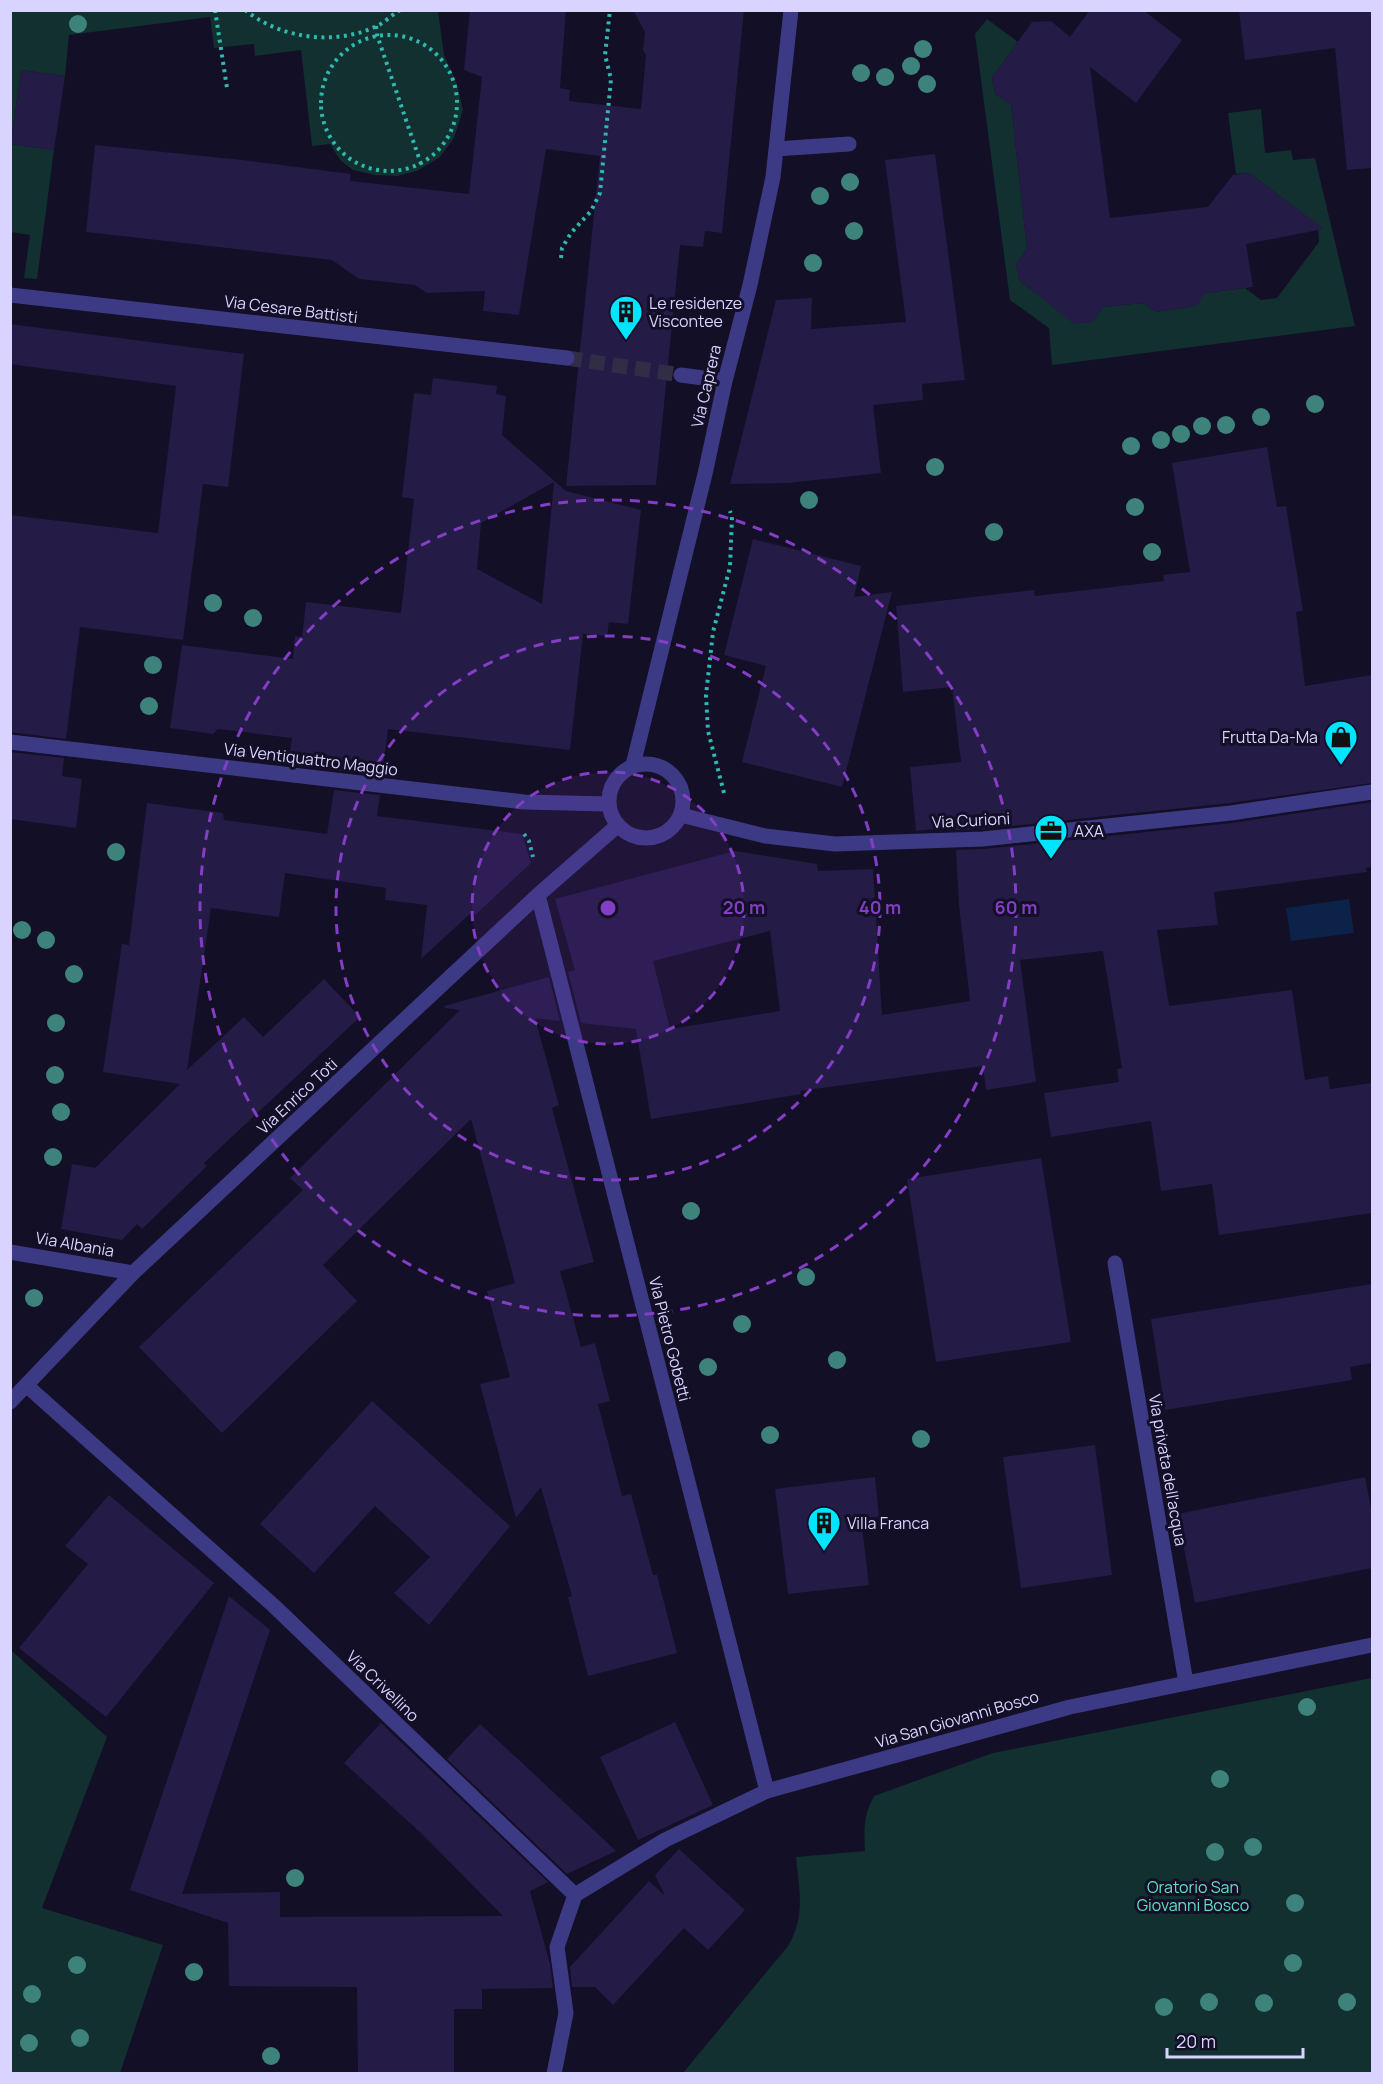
<svg xmlns="http://www.w3.org/2000/svg" width="1383" height="2084" font-family="Manrope,sans-serif">
	<style>
		.green { fill: #12302f }
		.water { fill: #0c2248 }
		.building { fill: #241b47; fill-rule: evenodd }
		.lines { fill: none; stroke-linecap: round; stroke-linejoin: round }
		.minor-tunnel { stroke: #312d47; stroke-width: 15; stroke-dasharray: 15 8; stroke-linecap: butt }
		.path { stroke: #2fb8b0; stroke-width: 4; stroke-dasharray: 3 4.5; stroke-linecap: butt }
		.minor { stroke: #3d3a85; stroke-width: 15 }
		.tree { fill: #3d827b }
		.ring { fill: none; stroke: #843dc5; stroke-width: 3; stroke-dasharray: 10 8 }
		.labels { text-anchor: middle; dominant-baseline: central; stroke-width: 6; stroke-linejoin: round; paint-order: stroke }
		.poi-label { font-size: 16px; fill: #d9d4ff; stroke: #130f26; text-anchor: start }
		.street-label { font-size: 16px; fill: #d9d4ff; stroke: #130f26 }
		.park-label { font-size: 16px; fill: #5fe0c0; stroke: #130f26 }
		.centre { fill: #843dc5; stroke: #130f26; stroke-width: 3 }
		.ring-label { font-size: 18px; text-anchor: middle; font-weight: bold; fill: #843dc5; stroke: #130f26; stroke-width: 6; stroke-linejoin: round; paint-order: stroke }
	</style>
	<rect width="100%" height="100%" fill="#130f26"/>
	<path class="green" d="M11,11H438L444,55L457,84L463,110L454,138L440,157L417,171L397,176L375,175L353,170L340,160L330,144L312,146L301,50L255,56L254,44L214,48L210,17L69,35L65,76L21,70L11,144L54,150L37,279L24,278L30,235L11,232Z
		M987,19L1018,42L992,78L995,94L1011,104L1027,249L1016,264L1020,281L1074,323L1092,322L1103,307L1143,303L1156,312L1195,306L1205,293L1245,288L1261,300L1277,298L1319,242L1318,225L1249,173L1236,174L1228,113L1261,109L1265,153L1291,150L1293,160L1315,158L1355,326L1052,365L1049,328L1010,300L975,34Z
		M11,1650L107,1737L42,1908L163,1945L120,2073H11Z
		M1372,1678V2073H683L788,1946C806,1916 799,1890 796,1857L865,1851C864,1828 863,1817 874,1796L993,1753Z"/>
	<path class="water" d="M1349,899L1354,933L1291,941L1286,908Z"/>
	<path class="building" d="M470,10H566L560,88L570,90L569,101L641,109L646,55L643,50L645,32L633,10H744L722,233L705,231L703,247L680,245L656,485L566,486L600,156L546,149L519,315L483,311L485,291L427,293L415,285L359,279L332,260L86,232L95,145L242,160L351,174L350,181L469,194L482,77L464,70Z
		M1090,10H1143L1182,40L1136,103L1090,67L1110,218L1208,207L1233,175L1249,173L1324,229L1246,244L1253,287L1205,293L1196,306L1156,312L1143,303L1103,307L1092,322L1074,324L1020,281L1016,264L1027,249L1011,104L995,94L992,78L1032,22L1051,21L1070,37Z
		M1239,10H1372V168L1347,170L1335,48L1245,60Z
		M21,70L65,76L54,150L11,144Z
		M935,154L965,380L922,384L923,400L873,405L881,473L788,483L730,484L776,300L812,298L811,329L906,322L885,160Z
		M10,324L244,354L228,487L203,484L183,640L80,627L66,739L10,732V515L158,533L176,386L10,364Z
		M433,378L497,386L496,394L506,396L502,435L566,491L641,510L628,624L609,622L607,636L583,634L570,750L388,729L382,776L336,770L337,764L289,759L292,738L218,729L213,734L170,728L182,645L293,659L295,636L302,637L306,602L401,613L414,499L402,497L414,393L431,395ZM554,482L542,604L477,569L481,523Z
		M1267,447L1277,507L1286,506L1303,611L1296,612L1305,686L1372,675V783L1230,803L982,829L955,830V827L916,831L910,767L961,762L952,687L903,692L896,606L1034,590L1035,596L1164,581L1163,575L1190,572L1172,463Z
		M753,539L861,566L854,597L892,592L842,787L742,762L766,666L724,655Z
		M10,752L64,758L62,776L82,779L76,828L10,819Z
		M334,790L380,795L377,816L522,834L531,863L475,915L472,912L421,959L427,905L385,900L386,888L285,873L279,917L211,908L187,1070L244,1017L263,1037L324,979L360,1017L204,1163L207,1166L142,1229L137,1224L122,1240L61,1229L72,1164L95,1168L180,1084L103,1072L122,944L129,945L147,803L223,813L224,820L327,834Z
		M1372,802V867L1366,868L1367,872L1214,892L1218,925L1157,930L1169,1006L1292,990L1305,1080L1328,1076L1330,1089L1372,1083V1213L1219,1235L1212,1184L1161,1191L1151,1121L1051,1137L1044,1093L1119,1082L1117,1069L1122,1068L1103,951L1020,960L1036,1082L986,1090L983,1066L800,1091L801,1094L651,1119L636,1029L581,1023L568,972L575,970L555,899L735,851L817,864L818,871L873,869L882,1015L970,1001L959,905L956,850L984,849L1232,823ZM770,931L780,1011L670,1029L653,961Z
		M549,977L560,1021L535,1018L559,1105L552,1108L594,1262L560,1271L581,1347L595,1343L610,1401L598,1404L622,1496L631,1494L653,1575H657L677,1653L588,1676L568,1597L572,1596L541,1487L516,1518L480,1384L510,1377L487,1291L515,1283L471,1119L323,1265L357,1301L222,1433L139,1347L303,1190L290,1178L460,1010L445,1008L444,1006Z
		M1041,1158L1071,1342L936,1362L907,1179Z
		M1372,1284V1363L1350,1367L1352,1380L1165,1410L1151,1319Z
		M372,1401L510,1526L429,1625L394,1593L430,1557L375,1506L314,1573L260,1524Z
		M1095,1445L1112,1575L1021,1588L1003,1457Z
		M875,1477L879,1517L861,1518L869,1585L788,1594L775,1489Z
		M1365,1477L1372,1513V1568L1195,1603L1177,1514Z
		M109,1495L214,1583L106,1717L19,1648L88,1564L65,1546Z
		M229,1596L270,1630L182,1894L280,1892V1917L503,1916L422,1834L344,1763L381,1723L548,1882L530,1891L550,1964L553,1988L482,1989V2009H454V2073H358L357,1987L229,1986L228,1923L130,1890Z
		M675,1722L713,1805L638,1840L600,1757Z
		M480,1724L533,1773L616,1851L567,1874L447,1759Z
		M679,1849L745,1910L708,1950L684,1928L613,2005L595,1987H572L570,1967L649,1881L665,1896L655,1875Z"/>
	<g class="lines">
		<path class="minor-tunnel" d="M567,358L681,375"/>
		<path class="path" d="M215,10L227,88
			M245,10C281,39 335,46 377,26C385,22 392,15 400,10
			M376,26L377,35L421,164
			M321 103a68 68 0 1 1 136 0a68 68 0 1 1-136 0Z
			M561,258L562,248L571,233L591,211L600,193L611,79L605,55L610,10
			M724,793L708,731L706,695L713,632L730,567L732,517L730,511
			M524,834L529,841L533,857"/>
		<path class="minor" d="M776,149L849,144
			M10,295L567,358
			M681,375L725,381
			M10,742L524,802L608,804
			M609 801a37 37 0 1 1 74 0a37 37 0 1 1-74 0Z
			M633,765L705,474L725,381L750,285L773,177L791,10
			M681,815L765,836L835,844L983,839L1231,813L1372,792
			M538,895L767,1791
			M10,1252L133,1273
			M1115,1263L1186,1683
			M26,1385L274,1606L575,1895L557,1947L566,2013L554,2074
			M10,1402L133,1273L538,895L617,826
			M575,1895L665,1840L767,1791L1070,1707L1372,1645"/>
	</g>
	<g class="tree">
		<circle cx="78" cy="24" r="9"/>
		<circle cx="923" cy="49" r="9"/>
		<circle cx="911" cy="66" r="9"/>
		<circle cx="861" cy="73" r="9"/>
		<circle cx="885" cy="77" r="9"/>
		<circle cx="927" cy="84" r="9"/>
		<circle cx="850" cy="182" r="9"/>
		<circle cx="820" cy="196" r="9"/>
		<circle cx="854" cy="231" r="9"/>
		<circle cx="813" cy="263" r="9"/>
		<circle cx="1315" cy="404" r="9"/>
		<circle cx="1261" cy="417" r="9"/>
		<circle cx="1226" cy="425" r="9"/>
		<circle cx="1202" cy="426" r="9"/>
		<circle cx="1181" cy="434" r="9"/>
		<circle cx="1161" cy="440" r="9"/>
		<circle cx="1131" cy="446" r="9"/>
		<circle cx="935" cy="467" r="9"/>
		<circle cx="809" cy="500" r="9"/>
		<circle cx="1135" cy="507" r="9"/>
		<circle cx="994" cy="532" r="9"/>
		<circle cx="1152" cy="552" r="9"/>
		<circle cx="213" cy="603" r="9"/>
		<circle cx="253" cy="618" r="9"/>
		<circle cx="153" cy="665" r="9"/>
		<circle cx="149" cy="706" r="9"/>
		<circle cx="116" cy="852" r="9"/>
		<circle cx="22" cy="930" r="9"/>
		<circle cx="46" cy="940" r="9"/>
		<circle cx="74" cy="974" r="9"/>
		<circle cx="56" cy="1023" r="9"/>
		<circle cx="55" cy="1075" r="9"/>
		<circle cx="61" cy="1112" r="9"/>
		<circle cx="53" cy="1157" r="9"/>
		<circle cx="691" cy="1211" r="9"/>
		<circle cx="806" cy="1277" r="9"/>
		<circle cx="34" cy="1298" r="9"/>
		<circle cx="742" cy="1324" r="9"/>
		<circle cx="837" cy="1360" r="9"/>
		<circle cx="708" cy="1367" r="9"/>
		<circle cx="770" cy="1435" r="9"/>
		<circle cx="921" cy="1439" r="9"/>
		<circle cx="1307" cy="1707" r="9"/>
		<circle cx="1220" cy="1779" r="9"/>
		<circle cx="1253" cy="1847" r="9"/>
		<circle cx="1215" cy="1852" r="9"/>
		<circle cx="295" cy="1878" r="9"/>
		<circle cx="1295" cy="1903" r="9"/>
		<circle cx="1293" cy="1963" r="9"/>
		<circle cx="77" cy="1965" r="9"/>
		<circle cx="194" cy="1972" r="9"/>
		<circle cx="32" cy="1994" r="9"/>
		<circle cx="1209" cy="2002" r="9"/>
		<circle cx="1347" cy="2002" r="9"/>
		<circle cx="1264" cy="2003" r="9"/>
		<circle cx="1164" cy="2007" r="9"/>
		<circle cx="80" cy="2038" r="9"/>
		<circle cx="29" cy="2043" r="9"/>
		<circle cx="271" cy="2056" r="9"/>
	</g>
	<circle cx="608" cy="908" r="136" fill="#843dc5" fill-opacity=".12"/>
	<g class="ring">
		<circle cx="608" cy="908" r="136"/>
		<circle cx="608" cy="908" r="272"/>
		<circle cx="608" cy="908" r="408"/>
	</g>
	<defs>
		<g id="building-pin" transform="scale(1.725)"><path d="M0 17L-7.5 6A9.5 9.5 0 1 1 7.5 6Z" fill="#00e5ff" stroke="#130f26"/><path d="M-4-6H4V6H1V3H-1V6H-4ZM-2.5-4.3h1.7v1.8h-1.7ZM.8-4.3h1.7v1.8H.8ZM-2.5-1h1.7V.8h-1.7ZM.8-1h1.7V.8H.8Z" fill="#111"/></g>
		<g id="shop-pin" transform="scale(1.725)"><path d="M0 17L-7.5 6A9.5 9.5 0 1 1 7.5 6Z" fill="#00e5ff" stroke="#130f26"/><path d="M-5-2.5h2.3a2.7 3.5 0 0 1 5.4 0H5L5.5 6h-11ZM-1.5-2.5h3a1.5 2.3 0 0 0-3 0Z" fill="#111"/></g>
		<g id="office-pin" transform="scale(1.725)"><path d="M0 17L-7.5 6A9.5 9.5 0 1 1 7.5 6Z" fill="#00e5ff" stroke="#130f26"/><path d="M-6-3h4V-5.5h4V-3h4V5H-6ZM-1-4.5V-3h2v-1.5ZM-6 0V1H6V0Z" fill="#111"/></g>
	</defs>
	<g fill-rule="evenodd">
		<use href="#building-pin" x="626" y="312"/>
		<use href="#shop-pin" x="1341" y="737"/>
		<use href="#office-pin" x="1051" y="831"/>
		<use href="#building-pin" x="824" y="1523"/>
	</g>
	<g class="labels">
		<g class="poi-label">
			<text x="649" y="303">Le residenze<tspan x="649" dy="18">Viscontee</tspan></text>
			<text x="1318" y="737" text-anchor="end">Frutta Da-Ma</text>
			<text x="1074" y="831">AXA</text>
			<text x="847" y="1523">Villa Franca</text>
		</g>
		<g class="street-label">
			<text transform="translate(291 309) rotate(7)">Via Cesare Battisti</text>
			<text transform="translate(706 386) rotate(-77)">Via Caprera</text>
			<text transform="translate(311 759) rotate(7)">Via Ventiquattro Maggio</text>
			<text transform="translate(971 820) rotate(-3)">Via Curioni</text>
			<text transform="translate(297 1096) rotate(-43)">Via Enrico Toti</text>
			<text transform="translate(75 1244) rotate(10)">Via Albania</text>
			<text transform="translate(670 1339) rotate(76)">Via Pietro Gobetti</text>
			<text transform="translate(1168 1470) rotate(80)">Via privata dell'acqua</text>
			<text transform="translate(383 1686) rotate(44)">Via Crivellino</text>
			<text transform="translate(957 1719) rotate(-16)">Via San Giovanni Bosco</text>
		</g>
		<g class="park-label">
			<text x="1193" y="1887">Oratorio San<tspan x="1193" dy="18">Giovanni Bosco</tspan></text>
		</g>
	</g>
	<circle cx="608" cy="908" r="9" class="centre"/>
	<g class="ring-label">
		<text x="744" y="914">20 m</text>
		<text x="880" y="914">40 m</text>
		<text x="1016" y="914">60 m</text>
	</g>
	<rect width="1383" height="2084" fill="none" stroke="#d9d4ff" stroke-width="24"/>
	<path d="M1167 2048v9h136v-9" fill="none" stroke="#d9d4ff" stroke-width="3"/>
	<text x="1176" y="2048" font-size="18" fill="#d9d4ff" stroke="#130f26" stroke-width="4.5" paint-order="stroke">20 m</text>
</svg>
